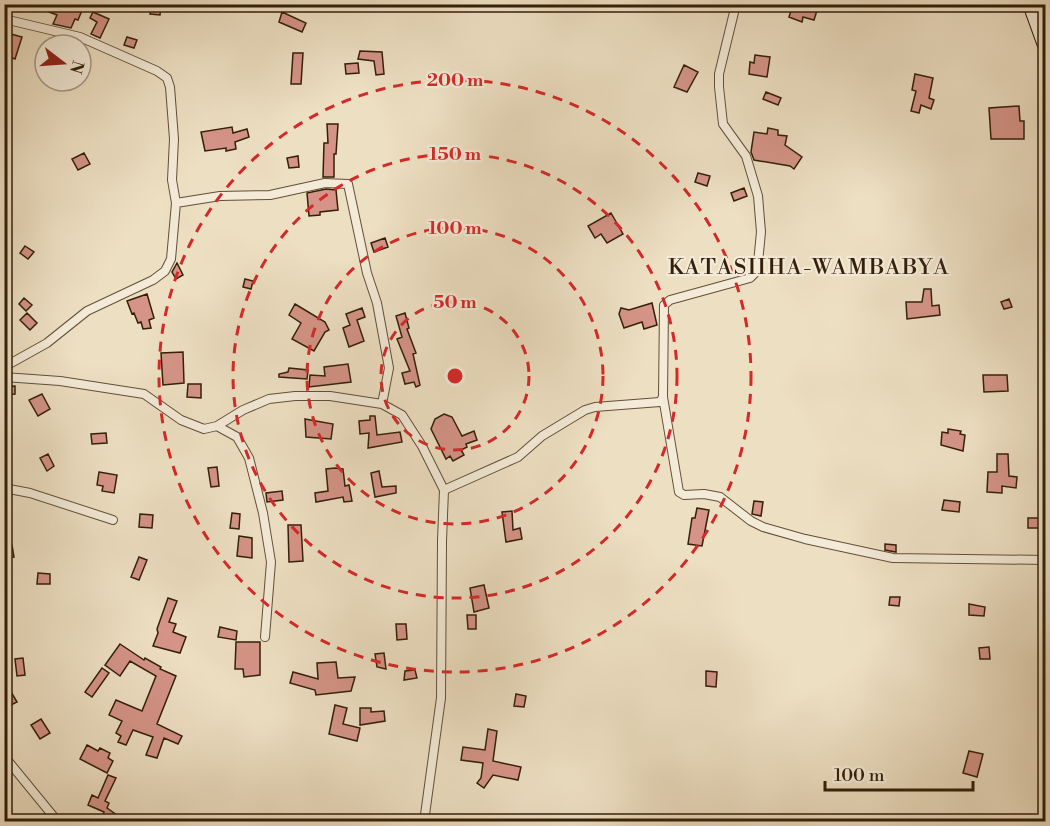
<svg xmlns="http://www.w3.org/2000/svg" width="1050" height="826" font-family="'Libre Bodoni',serif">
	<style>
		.building { fill: #d59487; stroke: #331f0a; stroke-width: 1.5 }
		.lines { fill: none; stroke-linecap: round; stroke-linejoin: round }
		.street-casing { stroke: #624f38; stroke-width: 10 }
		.secondary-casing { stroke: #331f0a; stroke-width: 14 }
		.street { stroke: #f3ead7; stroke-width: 8 }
		.secondary { stroke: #f3ead7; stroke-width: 12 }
		.ring { fill: none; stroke: #d62828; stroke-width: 3; stroke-dasharray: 10 8 }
		.labels { text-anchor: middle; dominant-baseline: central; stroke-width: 4.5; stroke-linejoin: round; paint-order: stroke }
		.quarter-label { font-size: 22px; letter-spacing: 1.5px; fill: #331f0a; stroke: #f3ead7 }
		.centre { fill: #d62828; stroke: #f3ead7; stroke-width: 3 }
		.ring-label { font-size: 18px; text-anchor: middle; font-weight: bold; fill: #d62828; stroke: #f3ead7; stroke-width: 4.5; stroke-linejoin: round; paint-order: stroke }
	</style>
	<rect width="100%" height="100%" fill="#eddfc2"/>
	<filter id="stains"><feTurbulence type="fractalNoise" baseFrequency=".00333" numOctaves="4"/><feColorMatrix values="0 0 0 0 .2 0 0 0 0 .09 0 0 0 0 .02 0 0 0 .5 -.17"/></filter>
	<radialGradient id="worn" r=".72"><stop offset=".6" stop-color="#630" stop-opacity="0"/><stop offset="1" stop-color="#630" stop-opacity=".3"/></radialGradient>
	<path class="building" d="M51,4H74L83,8L78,20L75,19L71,28L53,24L57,15L49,12Z
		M151,4H161L160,15L150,14Z
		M793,4H819L814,20L803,17L802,22L789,17Z
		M93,12L109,19L100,38L91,34L97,22L90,18Z
		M282,12L306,23L302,32L279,22Z
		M11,34L22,37L15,59L4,55V35L10,37Z
		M127,37L137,40L134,48L124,45Z
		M360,51L382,52L384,74L376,75L374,61L358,59Z
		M293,53H303L301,84H291Z
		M755,55L770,57L767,77L749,74L750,62L754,63Z
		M358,63L359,73L346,74L345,64Z
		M684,65L698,72L687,92L674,87Z
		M915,74L933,78L929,98L934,100L931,109L921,105L919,113L911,111L916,91L912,90Z
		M766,92L781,98L778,105L763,99Z
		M1019,106L1020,121H1024V139H991L989,108Z
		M327,124H338L336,154H334V177H323L324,143H328Z
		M232,127L233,133L247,129L249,137L235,142L236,149L226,151V148L205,151L201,132Z
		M768,128L778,130V135L787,136L785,145L802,157L794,169L790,166L754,160L751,152L754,132L767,134Z
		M84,153L90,164L78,170L72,159Z
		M298,156L299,167L289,168L287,158Z
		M698,173L710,176L707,186L695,182Z
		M744,188L747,196L734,201L731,193Z
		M326,189L336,190L338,210L320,212V215L309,216L307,193Z
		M611,213L623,234L607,243L601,234L595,238L588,226Z
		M385,238L388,247L374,252L371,243Z
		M25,246L34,252L28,259L20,253Z
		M177,263L183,275L176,279L172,272Z
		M245,279L253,281L251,289L243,287Z
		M924,289H931L932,306L939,305L940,315L907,319L906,302H922Z
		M147,294L154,318L149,320L151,328L143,329L141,322L138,323L134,313L132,314L127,301Z
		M24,298L32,305L26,311L19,304Z
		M1009,299L1012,307L1004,309L1001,302Z
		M652,303L657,325L644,329L642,322L624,328L619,314L621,308L629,310Z
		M295,304L325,322L329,330L325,332L314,351L292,339L301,323L289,315Z
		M362,308L365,317L357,320L364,341L349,347L343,328L350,325L346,314Z
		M27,313L37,323L30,330L20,320Z
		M405,313L409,328L407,329L416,353L413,354L420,385L416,387L414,382L405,384L402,373L410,371L397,339L402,337L396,316Z
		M183,352L184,383L163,385L161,353Z
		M348,364L351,382L309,387L310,375L325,376L324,367Z
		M289,368L308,370L307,379L279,377V374L288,372Z
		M983,375H1007L1008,391L984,392Z
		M188,384H201V398L187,397Z
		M15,386V394L4,395V387Z
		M42,394L50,409L38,416L29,400Z
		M444,414L452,417L462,436L474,431L477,440L466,444L467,447L461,450L464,455L453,461L450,456L446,459L431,429L435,419Z
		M370,416H375L377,435L400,432L402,442L368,448L369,433L360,434L359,421L370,420Z
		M305,419L333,424L331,439L306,437Z
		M948,429L961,431L960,434L965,435L963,451L941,445L942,432L948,433Z
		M106,433L107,443L92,444L91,434Z
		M48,454L54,466L47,471L40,458Z
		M997,454H1008L1009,476L1017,477L1016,488L1002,486V493L987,492L988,472H997Z
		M217,467L219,486L211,487L208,468Z
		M335,468L343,469L345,486L349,485L352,501L344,502L343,497L316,502L315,493L328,491L326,469Z
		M379,471L382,487L396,486V493L375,497L371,473Z
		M99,472L117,475L114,493L102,491L103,486L97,485Z
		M282,491L283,500L267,502L266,493Z
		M944,500L960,502L959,512L942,510Z
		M754,501L763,502L761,516L752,514Z
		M697,508L709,510L702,546L688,544L692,518H695Z
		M512,511L513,530L520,528L522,539L506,542L502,512Z
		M232,513L240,514L239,529L230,528Z
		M140,514L153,515L152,528L139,527Z
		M1028,518H1046V528H1028Z
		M288,525H301L303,561L289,562Z
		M239,536L252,538V558L237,556Z
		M885,544L896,545V552L885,550Z
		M12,545L14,557L6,558L4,546Z
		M139,557L147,560L139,580L131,577Z
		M38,573L50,574V584H37Z
		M484,585L489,608L474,612L470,588Z
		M890,597H900L899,606L889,605Z
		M168,598L177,601L169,622L176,624L173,632L186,637L180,653L153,646L158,633L157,629Z
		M969,604L985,607L984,616L969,615Z
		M467,615H476V629H468Z
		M396,624H406L407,639L397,640Z
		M220,627L237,631L236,640L218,637Z
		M236,642H260V675L244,677L243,669H235Z
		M120,644L144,660L145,658L161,667L160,669L176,676L157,724L182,736L178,744L164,738L157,758L146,755L153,737L133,730L126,745L118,742L121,736L116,733L122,721L109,715L116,700L142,711L156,676L130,661L120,676L105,665Z
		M989,647L990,659H980L979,648Z
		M384,653L386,669L377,667L375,654Z
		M23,658L25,675L17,676L15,659Z
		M336,662L338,678L355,677L351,691L316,695L315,690L290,683L293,672L318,679L317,663Z
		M102,668L109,673L92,697L85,692Z
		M415,670L417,678L404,680L405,671Z
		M706,671L717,672L716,687L706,686Z
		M4,680L17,702L9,706L4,698Z
		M516,694L526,696L524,707L514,706Z
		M335,705L347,708L343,724L360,728L357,741L329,734Z
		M360,708H371V712L384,711L385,721L360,725Z
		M41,719L50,733L40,739L31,725Z
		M488,729L497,731L493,761L521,767L518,780L493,775L484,788L477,783L481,778L483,763L461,760L463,747L485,750Z
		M87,745L98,751L100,748L110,753L108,758L113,761L107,773L80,759Z
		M969,751L983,754L977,777L963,773Z
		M108,775L116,778L105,801L109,803L107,808L127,822H112L102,818L104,812L88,805L92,795L98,798Z"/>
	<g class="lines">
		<g class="street-casing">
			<path id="street" d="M736,4L719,74V87L723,124L746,156L758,196L761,232L758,263L755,273L750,278L670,300L664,305L663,397L679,492L684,495L704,494L720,497L751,521L763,527L805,539L893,558L1046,560
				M4,19L80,37L157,71L167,78L170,87L174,139L172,180L176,203L171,259L165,271L153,280L87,311L47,343L4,367
				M176,203L220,196L270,195L325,183L348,184L367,273L377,303L389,368L382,404
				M4,377L60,381L144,394L181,420L204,429L217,426L237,437L249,458L263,513L271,562L265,637
				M217,426L243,410L269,399L295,396H330L382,404L402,415L422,446L444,490L442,541L441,698L424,822
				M4,488L30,493L113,520
				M444,490L518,457L542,436L585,410L595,407L660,402L663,397
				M4,756L58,822"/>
		</g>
		<g class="secondary-casing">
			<path id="secondary" d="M1029,4L1046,51"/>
		</g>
		<use href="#street" class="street"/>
		<use href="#secondary" class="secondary"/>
	</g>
	<g class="ring">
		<circle cx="455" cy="376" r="74"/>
		<circle cx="455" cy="376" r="148"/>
		<circle cx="455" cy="376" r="222"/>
		<circle cx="455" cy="376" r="296"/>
	</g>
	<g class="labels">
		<g class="quarter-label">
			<text x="809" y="267">KATASIIHA-WAMBABYA</text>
		</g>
	</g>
	<circle cx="455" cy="376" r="9" class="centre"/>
	<g class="ring-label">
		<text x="455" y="86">200 m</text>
		<text x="455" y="160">150 m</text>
		<text x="455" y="234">100 m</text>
		<text x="455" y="308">50 m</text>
	</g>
	<rect width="1050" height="826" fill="none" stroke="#eddfc2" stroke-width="24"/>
	<rect x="6" y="6" width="1038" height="814" fill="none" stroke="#331f0a" stroke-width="3"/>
	<rect x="12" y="12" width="1026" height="802" fill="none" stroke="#331f0a" stroke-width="1.5"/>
	<g transform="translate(63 63) rotate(107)"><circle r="28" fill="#f3ead7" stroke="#a69985" stroke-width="1.5"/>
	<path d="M0-4.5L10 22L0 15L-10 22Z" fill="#8f2418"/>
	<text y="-9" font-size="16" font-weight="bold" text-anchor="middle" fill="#331f0a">N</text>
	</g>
	<path d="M825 781v9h148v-9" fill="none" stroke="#331f0a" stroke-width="3"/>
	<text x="834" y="781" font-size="18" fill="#331f0a" stroke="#f3ead7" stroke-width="4.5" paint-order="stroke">100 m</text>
	<rect width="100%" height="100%" filter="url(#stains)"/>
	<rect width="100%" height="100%" fill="url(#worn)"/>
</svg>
